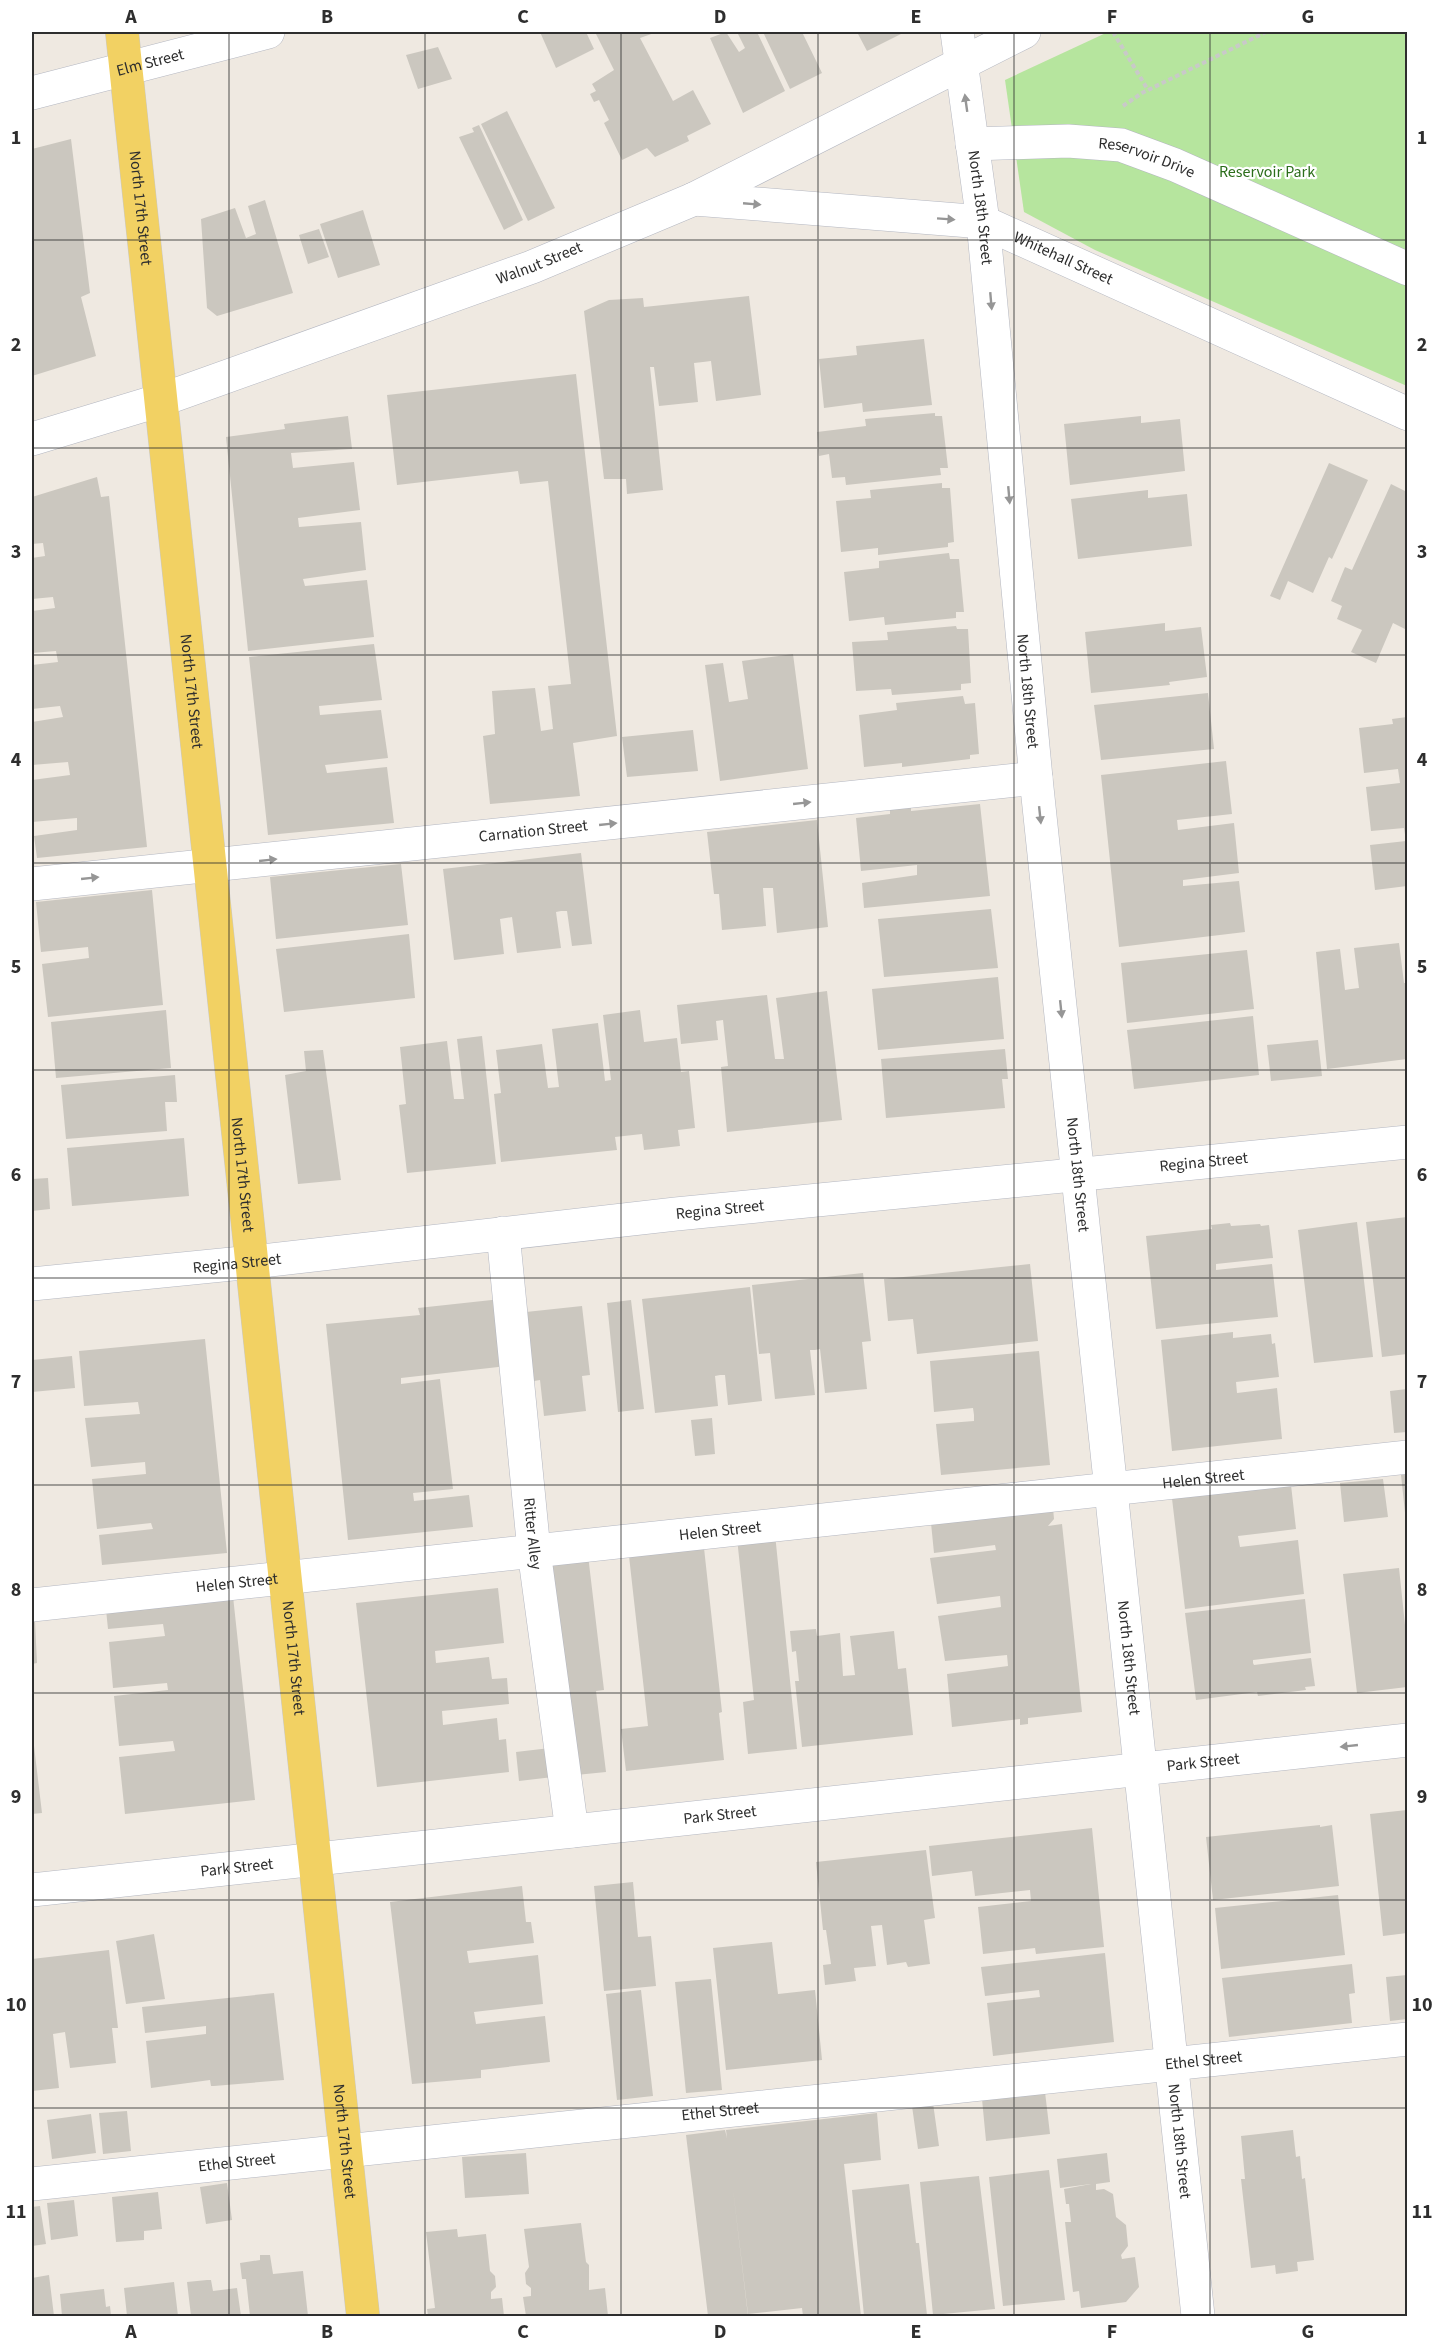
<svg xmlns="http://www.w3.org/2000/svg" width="1439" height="2348" font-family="'Source Sans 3',sans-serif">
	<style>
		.green { fill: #b6e59e }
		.building { fill: #cbc7bf }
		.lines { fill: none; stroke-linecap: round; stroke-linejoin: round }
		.minor-casing { stroke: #b4b7c1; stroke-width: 34 }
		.major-casing { stroke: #c9c9c9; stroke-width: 34 }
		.path { stroke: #c9c9c9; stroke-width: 4; stroke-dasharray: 4.5 3; stroke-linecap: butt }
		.minor { stroke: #fff; stroke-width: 33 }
		.major { stroke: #f2d163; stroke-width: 33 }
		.oneway { fill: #969696 }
		.grid { fill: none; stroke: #2e2e2e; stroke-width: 1.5; stroke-opacity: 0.55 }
		.labels { text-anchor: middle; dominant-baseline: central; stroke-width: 4.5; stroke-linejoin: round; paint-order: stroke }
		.street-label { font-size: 16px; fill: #2e2e2e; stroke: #fff }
		.park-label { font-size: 16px; fill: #2c6e1b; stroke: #fff }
		.neatline { fill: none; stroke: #2e2e2e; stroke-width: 2 }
		.grid-label { font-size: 20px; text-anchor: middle; font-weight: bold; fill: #2e2e2e }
	</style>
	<rect width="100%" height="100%" fill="#efe9e1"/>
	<path class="green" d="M1108,32H1407V386L1095,250L1024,212L1005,80Z"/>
	<path class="building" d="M540,32H586L594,49L556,68Z
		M595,32H657L640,38L673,101L693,90L711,124L687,136L689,141L655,157L647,148L622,160L604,123L609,120L599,100L594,102L590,94L596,91L592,84L614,70Z
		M726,32L739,52L745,48L737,32H757L785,91L743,113L710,38Z
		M763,32H802L822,73L790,89Z
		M857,32H901V34L867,51Z
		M438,47L452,79L418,89L406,55Z
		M507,111L555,208L528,221L481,124Z
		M479,125L523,220L504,230L459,137L474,132L472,128Z
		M71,139L90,293L81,297L96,356L32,376V149Z
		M265,200L293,293L217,316L207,308L201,219L235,208L246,238L256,234L248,206Z
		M363,210L380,265L338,278L320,224Z
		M319,229L329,257L308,264L299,235Z
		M749,296L761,395L716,401L711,361L703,362L694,363L698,402L659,406L654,367H650L663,490L627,494L626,479H604L584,311L609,300L643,298L644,307Z
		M924,339L932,405L863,412L862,403L824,408L819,359L857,355L856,346Z
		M576,374L617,736L573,743L580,796L490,804L483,736L495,734L492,691L535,688L541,731L553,729L548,686L571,684L548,481L520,484L518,471L397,485L387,395Z
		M935,413V416H942L948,468H940L941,475L846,485L845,477L832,478L829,454L819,456L817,432L866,426L865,419Z
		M348,416L352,449L291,453L293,468L354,462L360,510L298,518L299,527L361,522L366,570L303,579L305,586L367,580L374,637L248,651L226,437L285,429L284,424Z
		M1141,416V423L1180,419L1185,471L1070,485L1064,424Z
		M1329,463L1368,480L1332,559L1329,557L1313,593L1288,581L1280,600L1270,596Z
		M97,477L101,497L109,496L147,847L37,858L34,836L77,830V818L32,822V780L70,775L68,762L32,765V722L63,717L60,706L32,709V665L58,662L56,651L32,653V611L55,608L53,597L32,599V558L45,556L43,543L32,544V497Z
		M942,483V488H950L952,514L954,542L948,543V547L878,555V548L841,552L836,501L871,498L870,490Z
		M1391,484L1407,492V630L1393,623L1376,663L1351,652L1362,630L1337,619L1342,606L1331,601L1345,567L1352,570Z
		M1148,490V498L1187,494L1192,546L1078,559L1071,499Z
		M949,553L950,559H959L964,612H956V618L885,625L884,617L849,621L844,572L879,568V561Z
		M1165,623V631L1201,627L1207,677L1169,682L1170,685L1091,693L1085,632Z
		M956,626L957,629H968L971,683L961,684V690L892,695L891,689L856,691L852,642L888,640L887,632Z
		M374,644L382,700L319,706L320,715L381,710L388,758L325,765L327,773L387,767L394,823L268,835L249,657Z
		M793,654L808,769L720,781L705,665L723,663L729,702L748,699L742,661Z
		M1208,693L1214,749L1101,760L1094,705Z
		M963,696L965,704L975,703L979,754L970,755V759L902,767V763L864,767L859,715L897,710L896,703Z
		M1407,717V886L1375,890L1370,845L1406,841L1404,828L1371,831L1366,787L1400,783L1398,769L1364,773L1359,728L1393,724L1392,719Z
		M693,730L698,771L627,777L622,737Z
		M1226,761L1232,814L1177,820L1178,830L1234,823L1239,873L1183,880V886L1239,881L1245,932L1119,947L1101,775Z
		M980,804L990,896L864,908L862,883L917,875V865L861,871L856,818L890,814V809L911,806V811Z
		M817,820L828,927L777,933L773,888H763L766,926L722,930L719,894H714L707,832Z
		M581,853L592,944L572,946L567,911H561L556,912L561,948L517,953L512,917L500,919L504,954L454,960L443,869Z
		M401,864L408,925L276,939L270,877Z
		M152,890L163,1005L48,1017L42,964L89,958L88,947L41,952L36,902Z
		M991,909L998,968L884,977L878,919Z
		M409,934L415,998L284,1012L276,949Z
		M1399,943L1404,983H1407V1059L1327,1069L1316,952L1340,949L1345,990L1351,989L1359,988L1354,948Z
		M1247,950L1254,1009L1127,1023L1121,963Z
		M998,977L1004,1039L878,1050L872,989Z
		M827,991L842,1120L727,1132L721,1067L728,1066L723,1020L716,1021L718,1040L681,1044L677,1005L767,995L775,1059H784L776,998Z
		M166,1010L171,1068L56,1078L51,1022Z
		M640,1010L644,1042L677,1038L681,1072L689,1071L695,1128L678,1130L680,1146L644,1150L642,1134L615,1137L617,1150L501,1162L494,1094L501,1093L496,1050L542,1044L548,1088L559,1087L552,1029L598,1023L605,1081L611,1080L603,1015Z
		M1253,1016L1259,1075L1134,1089L1127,1030Z
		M482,1036L496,1164L407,1173L399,1105L406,1104L400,1047L447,1041L454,1099H464L457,1039Z
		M1318,1040L1322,1076L1271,1081L1267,1045Z
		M1005,1049L1008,1079H1002L1005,1108L886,1118L881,1059Z
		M323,1050L341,1180L298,1184L285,1075L306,1071L304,1051Z
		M175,1075L177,1102H165L167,1131L66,1139L61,1085Z
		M184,1138L189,1196L72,1206L67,1148Z
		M48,1178L50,1209L32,1211V1179Z
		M1407,1217V1354L1382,1357L1366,1222Z
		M1357,1222L1373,1357L1314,1363L1298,1230Z
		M1230,1223L1231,1226L1260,1224L1261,1226L1269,1225L1273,1258L1216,1264V1270L1272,1264L1278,1317L1156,1329L1146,1236L1212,1229L1211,1225Z
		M1030,1264L1038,1341L917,1354L913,1319L888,1321L884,1279Z
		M863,1273L871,1341L862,1342L867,1389L825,1393L820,1349L815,1350H810L815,1395L775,1399L770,1353L759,1354L752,1285Z
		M750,1287L762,1401L728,1405L725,1375H720L715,1376L718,1406L655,1413L642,1299Z
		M501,1299L507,1366L401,1378V1384L440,1379L453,1489L413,1493L414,1501L469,1495L473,1527L348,1540L326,1324L420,1315L418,1308Z
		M631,1300L644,1409L618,1412L607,1303Z
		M582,1306L590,1375L582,1376L586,1411L544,1416L540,1380L534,1381L526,1312Z
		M1233,1332V1338L1271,1334L1272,1344L1275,1343L1279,1377L1236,1382L1237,1393L1277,1388L1282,1439L1172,1451L1161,1340Z
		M205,1339L227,1553L102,1565L99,1535L153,1529L151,1523L97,1529L92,1479L146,1474L145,1462L91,1467L85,1418L140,1414L138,1402L84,1406L79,1351Z
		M1039,1351L1050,1465L941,1475L936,1424L974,1421V1415L973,1408L934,1412L930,1361Z
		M72,1356L75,1388L32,1392V1360Z
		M1407,1389V1432L1394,1433L1390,1391Z
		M712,1418L715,1454L695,1456L691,1420Z
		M1407,1474V1522H1406L1401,1475Z
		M1290,1476L1296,1529L1238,1536L1240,1547L1298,1540L1304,1594L1185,1609L1171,1490Z
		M1383,1479L1388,1517L1344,1522L1340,1483Z
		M1053,1508L1054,1519L1048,1526L1062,1524L1082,1712L1028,1718V1724L1020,1725V1719L952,1727L947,1674L1008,1666L1007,1655L945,1661L938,1616L1001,1607L1000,1596L937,1604L930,1558L996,1550L995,1545L934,1553L930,1513Z
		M775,1534L797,1749L748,1754L743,1702L754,1700L737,1538Z
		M704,1548L722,1712L719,1713L724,1760L626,1771L621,1729L648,1726L629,1556Z
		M588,1555L604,1690L596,1691L606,1772L576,1775L550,1560Z
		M1399,1568L1407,1644V1687L1357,1693L1343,1574Z
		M232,1587L255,1800L125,1814L119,1757L175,1751L173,1741L119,1746L114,1696L168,1690L167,1683L113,1688L109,1642L165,1636L163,1624L108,1629L105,1600Z
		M498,1588L504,1643L435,1651L436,1663L489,1657L492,1679L507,1678L509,1704L442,1711L443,1725L497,1718L499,1740L506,1739L509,1772L377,1787L356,1603Z
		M1305,1599L1311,1653L1253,1660V1663L1254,1665L1311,1658L1315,1686L1305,1687L1306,1690L1258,1696L1257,1692L1196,1700L1185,1613Z
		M32,1621H35L37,1663L32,1664Z
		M816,1629L817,1636L840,1633L843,1676L855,1675L850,1636L894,1631L898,1669L906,1668L913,1735L802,1747L795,1681H799L796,1651L792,1652L790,1631Z
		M32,1729L42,1813L32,1814Z
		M550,1748L553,1777L519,1781L516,1752Z
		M1407,1810V1933L1383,1936L1370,1814Z
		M1320,1825V1827L1332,1825L1339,1886L1213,1900L1206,1837Z
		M1092,1828L1104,1947L1036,1954L1035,1948L983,1954L978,1907L1031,1901L1030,1890L975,1896L972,1871L932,1876L929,1846Z
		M926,1850L935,1918L924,1920L930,1964L908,1967L906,1962L887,1965L882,1925L871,1926L876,1966L854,1968L856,1981L825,1985L823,1965L831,1964L826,1930H823L816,1862Z
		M633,1882L638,1937L651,1936L656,1986L604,1991L594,1886Z
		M522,1886L526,1922H531L534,1943L467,1951L469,1963L538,1955L543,2004L474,2012L476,2024L545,2016L550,2062L481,2070V2078L412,2084L390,1902Z
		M1338,1895L1345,1955L1221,1969L1215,1908Z
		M154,1934L165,1999L126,2004L116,1941Z
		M772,1942L778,1994L815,1990L822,2060L726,2070L713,1948Z
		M109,1950L118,2028H112L116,2063L70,2068L65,2032L53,2034L59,2088L32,2091V1959Z
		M1105,1953L1114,2042L993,2056L987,2003L1040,1997L1039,1990L985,1996L981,1967Z
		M1352,1964L1355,1993L1349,1994L1352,2023L1229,2037L1222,1978Z
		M1407,1975V2019L1390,2021L1386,1977Z
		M711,1979L722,2090L686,2093L675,1982Z
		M641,1990L653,2096L617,2100L606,1994Z
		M274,1993L284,2080L214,2086H211L210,2080L151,2088L146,2041L206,2034V2026L145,2033L142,2007Z
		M1045,2092L1050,2134L986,2141L982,2099Z
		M933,2103L939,2146L918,2149L912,2106Z
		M127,2111L131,2151L103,2154L99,2113Z
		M877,2113L881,2160L844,2164L861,2316H803L802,2308L748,2314L732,2181L748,2316H708L686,2135L725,2130L727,2138L726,2130Z
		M91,2114L96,2153L52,2159L47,2120Z
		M1293,2130L1296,2157L1300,2156L1302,2179L1305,2178L1314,2260L1297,2262L1298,2271L1276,2274L1275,2265L1251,2268L1241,2179H1245L1241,2136Z
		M526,2153L529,2194L465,2198L462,2157Z
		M1107,2153L1110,2182L1096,2184V2190L1104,2189L1113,2194L1116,2217L1126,2225L1128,2246L1121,2255L1122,2259L1135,2257L1139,2287L1126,2302L1081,2308L1079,2291L1073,2292L1065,2222H1071L1069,2204H1066L1064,2189L1091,2184L1060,2188L1057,2159Z
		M1049,2170L1065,2300L1003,2306L989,2177Z
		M979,2176L995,2309L933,2315L920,2182Z
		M227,2183L232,2220L206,2224L200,2187Z
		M909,2184L916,2243H919L927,2315L864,2316L852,2190Z
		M158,2192L162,2229L144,2231V2240L116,2242L112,2197Z
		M74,2200L78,2236L51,2240L47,2203Z
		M40,2206L46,2244L32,2246V2207Z
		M581,2223L586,2262L589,2265V2290L605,2288L608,2316H526L523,2297L531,2296V2288L526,2284L525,2273L529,2267L524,2229Z
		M457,2229L458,2237L486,2234L490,2271L495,2276L496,2287L491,2292V2299L502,2298L504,2316H428L427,2309L435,2308L426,2232Z
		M260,2255H270L273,2274L303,2271L308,2316H250L246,2279H242L240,2263L260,2260Z
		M49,2275L54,2316H32V2278Z
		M207,2280H211L213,2291L237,2288L241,2316H191L187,2282Z
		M174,2282L178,2316H127L124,2288Z
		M104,2289L106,2307L110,2306L111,2316H62L60,2294Z"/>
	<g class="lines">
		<g class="minor-casing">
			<g id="minor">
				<path id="s1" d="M957,32L983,222L1036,778L1198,2316"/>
				<path id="s2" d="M32,93L268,32"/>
				<path id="s3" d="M972,144L1068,141L1121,145L1175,165L1408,269"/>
				<path id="s4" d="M694,199L983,222L1408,414"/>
				<path id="s5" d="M32,439L161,400L532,267L694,199L1024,32"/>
				<path id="s6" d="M32,884L1036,778"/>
				<path id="s7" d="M503,1233L534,1551L572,1831"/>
				<path id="s8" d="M32,1284L252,1262L676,1214L1408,1142"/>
				<path id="s9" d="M32,1605L1408,1457"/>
				<path id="s10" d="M32,1890L1408,1740"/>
				<path id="s11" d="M32,2184L1408,2039"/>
			</g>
		</g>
		<g class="major-casing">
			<g id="major">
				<path id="s12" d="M122,32L363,2316"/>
			</g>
		</g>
		<path class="path" d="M1113,32L1148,90
			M1123,106L1142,93L1266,32"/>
		<use href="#minor" class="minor"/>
		<use href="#major" class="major"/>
	</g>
	<defs><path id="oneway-solid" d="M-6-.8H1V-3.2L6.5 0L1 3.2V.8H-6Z" transform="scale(1.5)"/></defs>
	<g class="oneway">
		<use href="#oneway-solid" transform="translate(966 103) rotate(-98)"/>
		<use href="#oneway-solid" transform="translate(752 204) rotate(5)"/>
		<use href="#oneway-solid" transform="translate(946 219) rotate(4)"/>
		<use href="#oneway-solid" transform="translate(991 301) rotate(85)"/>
		<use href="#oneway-solid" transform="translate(1009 495) rotate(85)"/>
		<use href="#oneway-solid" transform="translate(802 803) rotate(-6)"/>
		<use href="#oneway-solid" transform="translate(1040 815) rotate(84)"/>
		<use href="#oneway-solid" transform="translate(608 824) rotate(-6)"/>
		<use href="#oneway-solid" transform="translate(268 860) rotate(-6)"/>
		<use href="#oneway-solid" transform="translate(90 878) rotate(-6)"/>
		<use href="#oneway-solid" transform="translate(1061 1009) rotate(84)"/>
		<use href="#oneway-solid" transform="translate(1349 1746) rotate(174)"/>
	</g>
	<path class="grid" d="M229,32V2316M425,32V2316M621,32V2316M818,32V2316M1014,32V2316M1210,32V2316M32,240H1408M32,448H1408M32,655H1408M32,863H1408M32,1070H1408M32,1278H1408M32,1485H1408M32,1693H1408M32,1900H1408M32,2108H1408"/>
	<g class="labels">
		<g class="street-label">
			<text stroke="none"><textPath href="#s2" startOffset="122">Elm Street</textPath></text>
			<text stroke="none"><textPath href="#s3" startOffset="177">Reservoir Drive</textPath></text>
			<text stroke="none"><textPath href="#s12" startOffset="177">North 17th Street</textPath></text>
			<text stroke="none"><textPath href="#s1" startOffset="177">North 18th Street</textPath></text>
			<text stroke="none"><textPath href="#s4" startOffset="378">Whitehall Street</textPath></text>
			<text stroke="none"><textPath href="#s5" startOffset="537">Walnut Street</textPath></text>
			<text stroke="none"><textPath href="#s1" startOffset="663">North 18th Street</textPath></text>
			<text stroke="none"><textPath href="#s12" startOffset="663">North 17th Street</textPath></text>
			<text stroke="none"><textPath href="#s6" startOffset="504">Carnation Street</textPath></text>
			<text stroke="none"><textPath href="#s8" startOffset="1178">Regina Street</textPath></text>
			<text stroke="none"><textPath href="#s12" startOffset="1149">North 17th Street</textPath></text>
			<text stroke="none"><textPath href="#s1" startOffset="1149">North 18th Street</textPath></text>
			<text stroke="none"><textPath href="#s8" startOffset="692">Regina Street</textPath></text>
			<text stroke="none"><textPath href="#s8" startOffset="206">Regina Street</textPath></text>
			<text stroke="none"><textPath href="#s9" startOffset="1178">Helen Street</textPath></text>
			<text stroke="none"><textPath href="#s9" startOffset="692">Helen Street</textPath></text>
			<text stroke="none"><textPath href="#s7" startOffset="302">Ritter Alley</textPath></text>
			<text stroke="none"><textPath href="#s9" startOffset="206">Helen Street</textPath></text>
			<text stroke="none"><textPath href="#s12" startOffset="1635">North 17th Street</textPath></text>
			<text stroke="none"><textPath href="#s1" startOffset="1635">North 18th Street</textPath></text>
			<text stroke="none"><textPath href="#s10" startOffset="1178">Park Street</textPath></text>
			<text stroke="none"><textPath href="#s10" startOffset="692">Park Street</textPath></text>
			<text stroke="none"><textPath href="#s10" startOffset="206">Park Street</textPath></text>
			<text stroke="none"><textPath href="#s11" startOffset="1178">Ethel Street</textPath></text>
			<text stroke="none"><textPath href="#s11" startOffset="692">Ethel Street</textPath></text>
			<text stroke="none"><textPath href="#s12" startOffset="2121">North 17th Street</textPath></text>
			<text stroke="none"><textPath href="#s1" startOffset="2121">North 18th Street</textPath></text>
			<text stroke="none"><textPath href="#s11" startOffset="206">Ethel Street</textPath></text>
		</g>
		<g class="park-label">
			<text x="1267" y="172">Reservoir Park</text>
		</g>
	</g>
	<rect width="1439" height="2348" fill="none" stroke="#ffffff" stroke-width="66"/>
	<rect x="33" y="33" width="1373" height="2282" class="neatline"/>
	<g class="grid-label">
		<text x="131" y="23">A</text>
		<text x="327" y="23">B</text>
		<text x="523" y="23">C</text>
		<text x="720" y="23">D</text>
		<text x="916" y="23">E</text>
		<text x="1112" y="23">F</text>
		<text x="1308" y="23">G</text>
		<text x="16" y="144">1</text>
		<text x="1422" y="144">1</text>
		<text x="16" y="351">2</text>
		<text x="1422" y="351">2</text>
		<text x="16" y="558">3</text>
		<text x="1422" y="558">3</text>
		<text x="16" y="766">4</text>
		<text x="1422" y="766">4</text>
		<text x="16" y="973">5</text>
		<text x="1422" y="973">5</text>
		<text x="16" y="1181">6</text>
		<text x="1422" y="1181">6</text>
		<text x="16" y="1388">7</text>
		<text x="1422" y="1388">7</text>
		<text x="16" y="1596">8</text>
		<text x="1422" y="1596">8</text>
		<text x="16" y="1803">9</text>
		<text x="1422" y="1803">9</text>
		<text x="16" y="2011">10</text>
		<text x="1422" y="2011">10</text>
		<text x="16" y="2218">11</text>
		<text x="1422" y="2218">11</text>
		<text x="131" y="2338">A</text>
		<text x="327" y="2338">B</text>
		<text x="523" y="2338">C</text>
		<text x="720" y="2338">D</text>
		<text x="916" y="2338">E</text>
		<text x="1112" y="2338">F</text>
		<text x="1308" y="2338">G</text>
	</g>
</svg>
